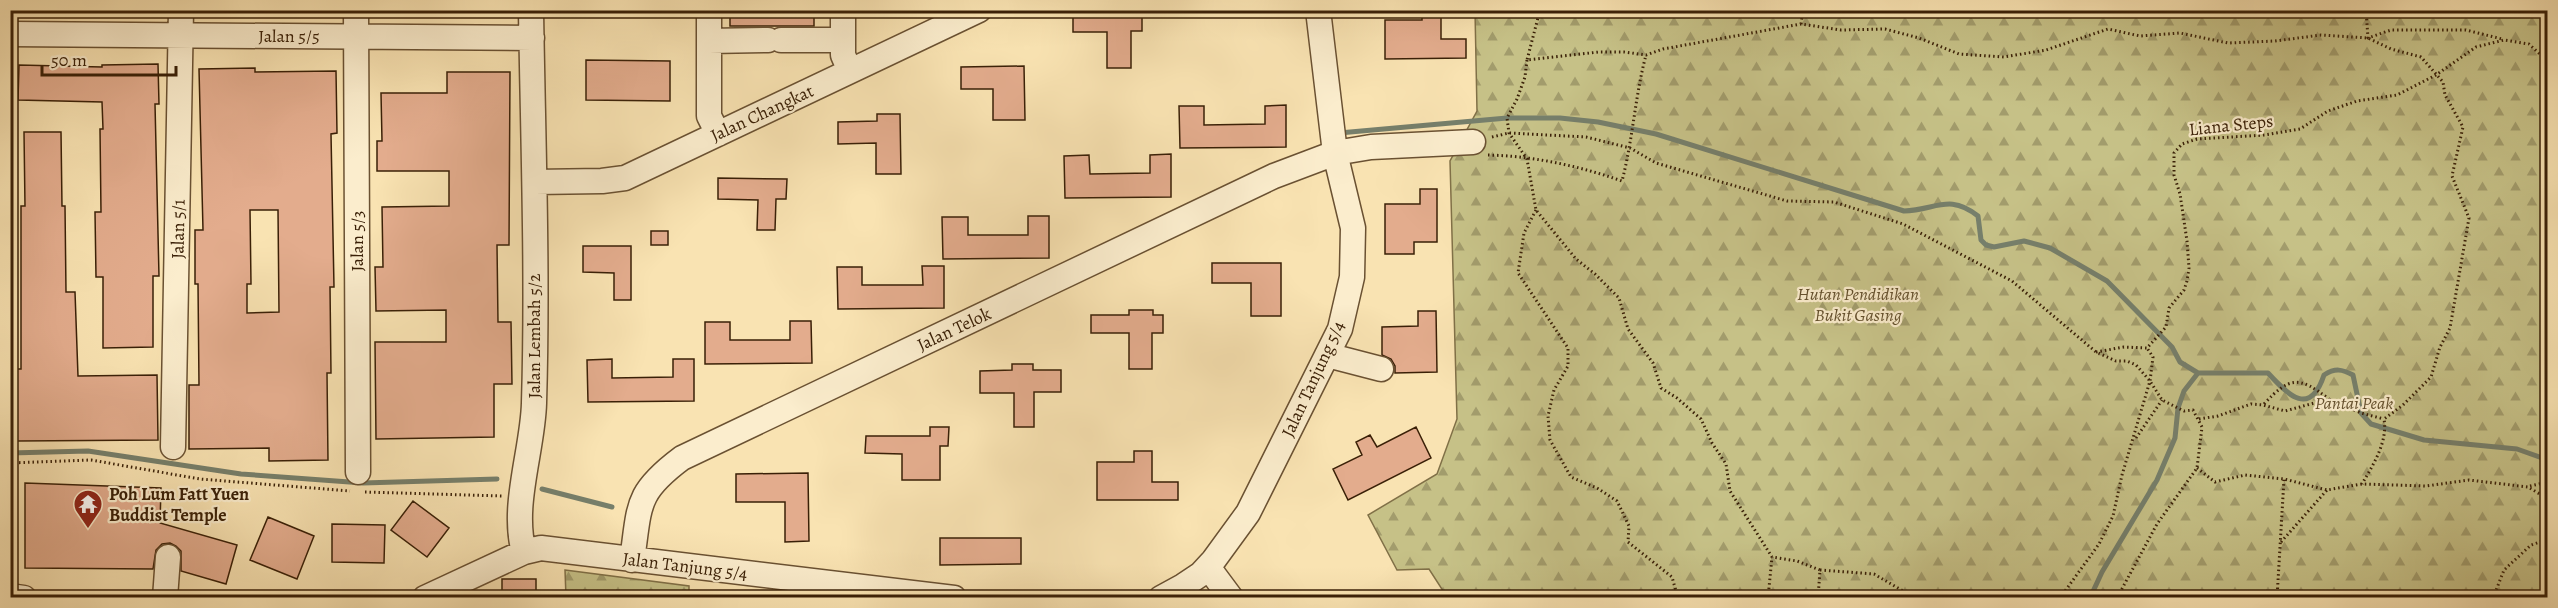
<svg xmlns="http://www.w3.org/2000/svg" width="2558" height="608" font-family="Alegreya,serif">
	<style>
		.forest { fill: url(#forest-firs); stroke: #807047; stroke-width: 1.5 }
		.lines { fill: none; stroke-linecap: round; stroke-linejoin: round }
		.stream { stroke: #767f6b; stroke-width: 5 }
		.building { fill: #e3ac8d; stroke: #3a2007; stroke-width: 1.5; fill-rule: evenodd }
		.minor-casing { stroke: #6a5132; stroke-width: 27 }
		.path { stroke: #3a2007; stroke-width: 3; stroke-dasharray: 1.5 3; stroke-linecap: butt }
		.minor { stroke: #fbedcd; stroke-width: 24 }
		.labels { text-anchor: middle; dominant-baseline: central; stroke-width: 4.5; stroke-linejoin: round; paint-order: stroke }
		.street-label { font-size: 18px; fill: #3a2007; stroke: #fbedcd }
		.park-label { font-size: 18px; font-style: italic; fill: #64502d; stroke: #fbedcd }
		.poi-label { font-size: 18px; font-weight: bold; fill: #3a2007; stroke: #fbedcd; text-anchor: start }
	</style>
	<defs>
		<pattern id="forest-firs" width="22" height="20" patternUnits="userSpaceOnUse" patternTransform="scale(1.5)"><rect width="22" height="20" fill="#c6c187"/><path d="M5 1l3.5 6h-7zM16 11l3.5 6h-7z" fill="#a29c6c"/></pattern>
	</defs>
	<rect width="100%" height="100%" fill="#f9e3b2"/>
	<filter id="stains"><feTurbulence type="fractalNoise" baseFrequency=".00333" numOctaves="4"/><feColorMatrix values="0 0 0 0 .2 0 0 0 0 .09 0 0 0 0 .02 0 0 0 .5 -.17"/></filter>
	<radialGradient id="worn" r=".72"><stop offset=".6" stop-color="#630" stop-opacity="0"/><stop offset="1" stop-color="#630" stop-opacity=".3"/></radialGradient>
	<path class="forest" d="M1475,11H2547V597H1447L1429,569L1397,570L1368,515L1437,474L1457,419L1450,161L1477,111Z
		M565,570L689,586V597H566Z"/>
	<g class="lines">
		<path class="stream" d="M1339,133L1507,118H1560L1598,122L1656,134L1904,211C1936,210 1949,193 1978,216L1981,240L1986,245L1994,247L2024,241L2050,248L2107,281L2172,347L2180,362L2198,373H2268C2289,396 2310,417 2324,375C2335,368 2342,369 2353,375L2361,413L2371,424L2424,440L2517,449L2548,460
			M10,453L88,451L241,474L363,483L497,479
			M542,489L612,507
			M2090,598L2102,572L2157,480L2175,438L2178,408L2184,391L2198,373"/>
	</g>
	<path class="building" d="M730,10H751V16H792V10H814V26H730Z
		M1422,10H1441V39H1466V58L1385,59V20H1422Z
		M1073,11H1142V31H1131V68H1107V32H1073Z
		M586,60L670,61V101L586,100Z
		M158,64L159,104H155L159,276H153V347L103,348V277H96L95,212H101L100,129H103L102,102L18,100L19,65L102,67V65Z
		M1024,66L1025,120H993V89H961V67Z
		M255,68V72L336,71L337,133L331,134L334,287H330L331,373H327L328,460L269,461V448L189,449V385H199L198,284H195V230H203L199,69ZM250,210H278L279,312L247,313V284H251Z
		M447,72H510L509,245H497L498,322H511L512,384H494V437L376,439L375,342H446V310L376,311L375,267H383L382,207L449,206V171H377V141H382L381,93H447Z
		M1286,105V147L1180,148L1179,106H1204V125L1265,124V106Z
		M877,114H900L901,174H876V143L838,144V122L877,121Z
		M24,132H61L62,206H65L66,292H75L78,376L157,375L158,440L17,441L16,369H21V206H25Z
		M1171,154V197L1065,198L1064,156L1089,155L1090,174L1150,173V155Z
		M718,178L787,179L786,199H776L775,230H757L758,200L718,199Z
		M1420,189H1437V242H1414V254H1385V204H1420Z
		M1028,216H1049V258L943,259L942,217H968V235H1028Z
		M651,231H668V245H651Z
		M583,246H631V300H614V273L583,272Z
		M1212,263H1281V316H1251V283H1212Z
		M922,266H944V308L838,309L837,267H862V285H923Z
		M1129,310H1153V315H1163V333H1152V369H1129V333H1091V315H1129Z
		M1418,311H1436L1437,372L1395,373V366L1391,359L1382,355V327L1418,326Z
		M790,321H811L812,363L705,364V322H730V340H790Z
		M612,359V378L673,377V359H694V401L588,402L587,360Z
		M1012,364H1033V370H1061V392H1034V427H1014V393H980V371L1012,370Z
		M930,427H949L948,446H940V480H902V454L865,453L866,436H930Z
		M1416,427L1431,458L1348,500L1333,469L1362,455L1356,442L1370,435L1377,447Z
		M1134,451H1152V482H1178V500H1097V462H1134Z
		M808,473L809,541L785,542V502H736V474Z
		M25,483L161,488L160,523L237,545L226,584L181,571V551L176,546L170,543L162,544L156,550L153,569L25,568Z
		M413,501L449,528L427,557L391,530Z
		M268,517L314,536L297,579L250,560Z
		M332,524L385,525L384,563L332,562Z
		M940,538H1021V564L940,565Z
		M502,579H536V597H502Z"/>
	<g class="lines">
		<g class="minor-casing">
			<path id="minor" d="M356,10L358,472
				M709,10V116L718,134
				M843,10V55L850,71
				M10,34L532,38
				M781,40H843
				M709,41L768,40
				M535,182L602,181L625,178L979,10
				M1327,355L1381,369
				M173,447L181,10
				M524,552C511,506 533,449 534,403C538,272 533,141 531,10
				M632,560C640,505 635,493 682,458L1274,176L1335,153L1371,147L1473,142
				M1208,567L1231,598
				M10,596L24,598
				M165,598L168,557
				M425,598L524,552L541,548L954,598
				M1161,598L1183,586L1201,574L1213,561L1248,513L1340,329L1352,277L1353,228L1335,153L1318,10"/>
		</g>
		<path class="path" d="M1540,10L1527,60L1599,52H1624L1646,55L1663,49L1801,24L1841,30L1885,29L1919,38L1959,54L2004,57L2046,50L2108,29L2140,36L2180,33L2228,43L2275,41L2321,35L2368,38L2391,49L2421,57L2443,82L2445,95L2463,127L2452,176L2469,218L2450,328L2440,347L2431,377L2403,405L2384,419C2388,442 2373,465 2362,484
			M2366,10L2368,38L2391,30H2466L2502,39
			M1801,24L1803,10
			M2543,57L2548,68
			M1527,60L1525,77L1517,99L1507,118L1509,133L1527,159L1536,210L1576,259L1595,274L1619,298L1628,329L1653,363L1661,388L1677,398L1701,419L1712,443L1726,464L1730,491L1772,557L1797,561L1820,570L1818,598
			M1492,137L1509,133L1586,137L1630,148L1656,163L1787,201L1834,202L1903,224L2012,281L2096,352L2116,361H2127L2136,365L2150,381L2162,400L2184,411L2193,410L2202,427L2197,468L2157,524L2117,598
			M1488,155C1534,156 1579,166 1622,181C1633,139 1635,96 1646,55
			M1536,210L1524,233L1518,273L1568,348V366L1554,390L1548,416L1550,440L1571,477L1597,488L1617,501L1629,526L1628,542L1672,577L1678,598
			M2096,352L2124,347L2147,348L2166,327L2169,308L2184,290L2187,281L2189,268L2187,241L2180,194L2174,175V153L2182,144L2197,139L2265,135L2300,129L2328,111L2357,101L2397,95L2436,75L2476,47L2504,40L2529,44L2543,57H2548
			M2264,404C2290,376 2299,376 2329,399
			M2199,419L2218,416L2251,404L2263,405L2285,411L2329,399L2361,413L2384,419
			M2136,438L2162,400
			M10,463L91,460L200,479L350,491
			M2197,468L2215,482L2245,475L2284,479L2327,490L2362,484L2426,486L2469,480L2528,487L2548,499
			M2530,486L2548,482
			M365,492L502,496
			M2281,542L2327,490
			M1820,570L1874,574L1915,598
			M1768,598L1772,557
			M2001,598H2002
			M2060,598L2099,544L2113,516L2122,475L2150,381L2153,357L2147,348
			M2277,598L2284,479
			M2493,598L2504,570L2531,545L2548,539"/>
		<use href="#minor" class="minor"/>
	</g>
	<defs>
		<g id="temple-pin" transform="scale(1.5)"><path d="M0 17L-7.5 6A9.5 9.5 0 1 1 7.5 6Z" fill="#8f2418" stroke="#fbedcd"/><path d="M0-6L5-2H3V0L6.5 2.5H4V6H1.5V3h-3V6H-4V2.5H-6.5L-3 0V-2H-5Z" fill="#fff"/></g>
	</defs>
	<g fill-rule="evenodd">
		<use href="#temple-pin" x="88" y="504"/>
	</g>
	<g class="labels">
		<g class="street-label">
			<text x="289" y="36">Jalan 5/5</text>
			<text transform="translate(762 113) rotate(-25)">Jalan Changkat</text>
			<text transform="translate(2231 125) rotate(-6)">Liana Steps</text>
			<text transform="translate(178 229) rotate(-89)">Jalan 5/1</text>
			<text transform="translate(357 241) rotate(-90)">Jalan 5/3</text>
			<text transform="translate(954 329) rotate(-25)">Jalan Telok</text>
			<text transform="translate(534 336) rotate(-90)">Jalan Lembah 5/2</text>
			<text transform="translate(1313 379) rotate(-65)">Jalan Tanjung 5/4</text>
			<text transform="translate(685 566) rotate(7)">Jalan Tanjung 5/4</text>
		</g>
		<g class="park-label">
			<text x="1858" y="294">Hutan Pendidikan<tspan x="1858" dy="21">Bukit Gasing</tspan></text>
			<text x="2354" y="403">Pantai Peak</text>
		</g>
		<g class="poi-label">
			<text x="109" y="494">Poh Lum Fatt Yuen<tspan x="109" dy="21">Buddist Temple</tspan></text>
		</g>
	</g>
	<rect width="2558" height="608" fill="none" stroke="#f9e3b2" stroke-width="36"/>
	<rect x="12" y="12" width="2534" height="584" fill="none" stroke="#3a2007" stroke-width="3"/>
	<rect x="18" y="18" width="2522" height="572" fill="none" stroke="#3a2007" stroke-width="1.5"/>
	<path d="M42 66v9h134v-9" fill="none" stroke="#3a2007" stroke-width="3"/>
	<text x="51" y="66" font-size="18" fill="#3a2007" stroke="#fbedcd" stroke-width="4.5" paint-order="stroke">50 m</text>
	<rect width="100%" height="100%" filter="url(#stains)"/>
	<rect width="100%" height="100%" fill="url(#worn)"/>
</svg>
